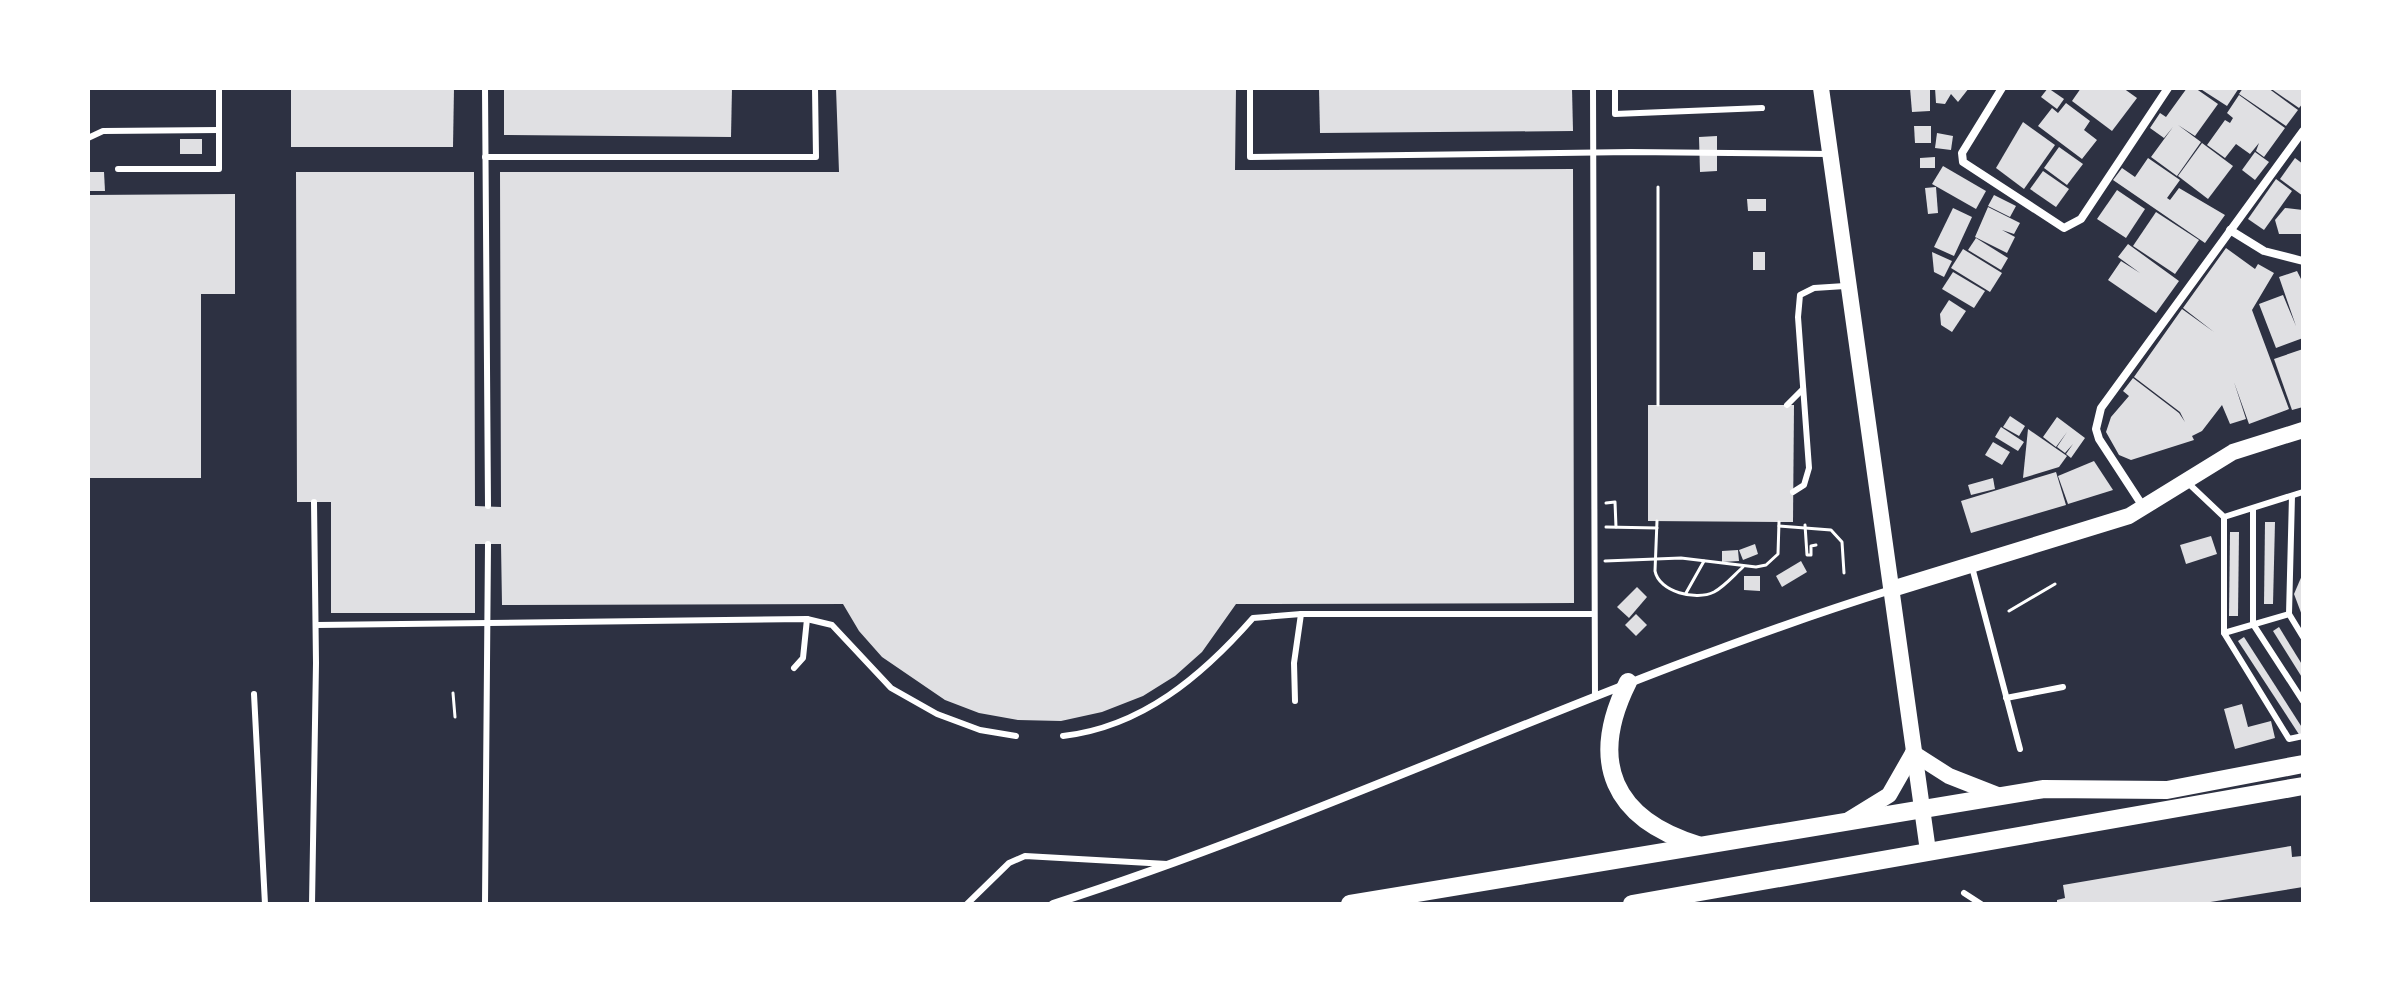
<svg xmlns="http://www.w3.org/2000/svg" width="2391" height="992" viewBox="0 0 2391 992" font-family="Overpass,sans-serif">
<rect width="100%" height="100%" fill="#2d3142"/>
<!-- building -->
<g fill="#e0e0e3">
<polygon points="291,88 454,88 453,147 291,147"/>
<polygon points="504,88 732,88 731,137 504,135"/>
<polygon points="836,88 1236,88 1235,170 1573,169 1574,603 1236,604 1202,652 1175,676 1143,696 1102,712 1061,721 1018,720 979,713 945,700 882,657 859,631 843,604 502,605 501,544 475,544 475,613 331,613 331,502 297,502 296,172 474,172 475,506 501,507 500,172 839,172"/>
<polygon points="1319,88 1572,88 1573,131 1320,133"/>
<polygon points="1910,88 1930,88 1930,111 1912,112"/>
<polygon points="1935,88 1969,88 1958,102 1951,94 1945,104 1936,103"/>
<polygon points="2048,88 2064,99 2057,109 2041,97"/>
<polygon points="2081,88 2123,88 2137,98 2112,131 2072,101"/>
<polygon points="2187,88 2195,88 2218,104 2195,136 2178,125 2201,142 2177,176 2151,157 2173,127 2164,138 2150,128 2160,113 2166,117"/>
<polygon points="2199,88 2239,88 2227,106"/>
<polygon points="2243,88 2268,88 2298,110 2286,126 2239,94"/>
<polygon points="2270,88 2303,88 2303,103 2299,108"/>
<polygon points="2239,95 2285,128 2264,157 2256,151 2259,143 2250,154 2236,144 2225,158 2207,145 2225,120 2230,123 2233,118 2227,113"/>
<polygon points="2066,103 2090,121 2084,130 2097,140 2082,159 2038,126 2052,108 2058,113"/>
<polygon points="2023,122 2055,145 2024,189 1996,168"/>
<polygon points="1914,126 1931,126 1931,143 1915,143"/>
<polygon points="1937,133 1953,136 1951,150 1935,148"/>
<polygon points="1717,136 1717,171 1700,172 1699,137"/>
<rect x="180" y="139" width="22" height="15"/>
<polygon points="2202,143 2233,166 2208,199 2178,176"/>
<polygon points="2059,147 2083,164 2067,185 2044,168"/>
<polygon points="2255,152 2269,162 2255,180 2242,170"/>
<polygon points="1935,157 1935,168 1920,168 1920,158"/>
<polygon points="2148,158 2180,180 2167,198 2170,200 2179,188 2225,215 2205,243 2113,180 2122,168 2135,177"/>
<polygon points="2295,158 2303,164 2303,196 2280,179"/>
<polygon points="1943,166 1986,191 1976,209 1932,184"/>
<polygon points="2043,171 2069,189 2056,207 2030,189"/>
<polygon points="88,172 104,172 105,191 88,191"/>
<polygon points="2276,179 2292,191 2264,230 2248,219"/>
<polygon points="1936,187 1938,213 1928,214 1925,188"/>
<polygon points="2117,190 2145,209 2126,238 2097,219"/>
<polygon points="235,194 235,294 201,294 201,478 88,478 88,195"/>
<polygon points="1994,195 2016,206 2010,217 1988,206"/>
<polygon points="1747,199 1766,199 1766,211 1748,211"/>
<polygon points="1988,207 2020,223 2014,234 2002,230 2015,237 2007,253 1975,237"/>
<polygon points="1953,208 1972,217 1954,256 1934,247"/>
<polygon points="2285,208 2303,210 2303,234 2279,234 2275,220"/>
<polygon points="2156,212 2199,240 2175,274 2133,246"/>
<polygon points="1976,238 2008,258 2001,270 1968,250"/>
<polygon points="2128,244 2179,281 2156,313 2108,280 2121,261 2140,273 2118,257"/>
<polygon points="2226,248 2255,269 2258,264 2274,273 2252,310 2289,409 2249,424 2234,382 2246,419 2230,424 2222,405 2202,431 2192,436 2194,440 2131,460 2119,455 2106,432 2111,417 2129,396 2123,391 2133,378 2179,413 2185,422 2180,412 2134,377 2182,309 2214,332 2183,308"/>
<polygon points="1963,249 2002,273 1990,292 1951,268"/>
<rect x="1753" y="252" width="12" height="18"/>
<polygon points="1932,252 1952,261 1944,277 1934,272"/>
<polygon points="2297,271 2303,283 2303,338 2276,348 2259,304 2283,295 2296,326 2279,277"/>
<polygon points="1953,272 1985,291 1974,308 1942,289"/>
<polygon points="1949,300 1966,311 1952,332 1941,325 1940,314"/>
<polygon points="2303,349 2303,407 2292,410 2274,359"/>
<polygon points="1648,405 1794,405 1793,522 1648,521"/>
<polygon points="2010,416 2025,426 2019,436 2003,427"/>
<polygon points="2057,417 2085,438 2071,458 2066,454 2073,444 2065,453 2057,447 2067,432 2056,447 2043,437"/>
<polygon points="2001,427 2024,442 2018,451 1995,437"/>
<polygon points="2028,429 2067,456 2059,467 2023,478"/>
<polygon points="1993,442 2010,452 2002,465 1985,455"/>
<polygon points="2094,461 2113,490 2068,504 2058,476"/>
<polygon points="2056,472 2066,505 1971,533 1961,501"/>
<polygon points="1993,478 1995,489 1971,495 1968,485"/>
<polygon points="2265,522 2275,522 2273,604 2264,604"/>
<polygon points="2230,532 2239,532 2238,616 2229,616"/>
<polygon points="2211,536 2217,554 2186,564 2180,545"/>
<polygon points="1755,544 1758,554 1743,560 1739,550"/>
<polygon points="1738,550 1739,561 1722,562 1722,551"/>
<polygon points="1801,561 1807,572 1782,587 1776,576"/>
<polygon points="2303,573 2303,618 2294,594"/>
<polygon points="1744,576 1760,576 1760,591 1744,590"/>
<polygon points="1637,587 1647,597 1629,618 1617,607"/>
<polygon points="1636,614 1647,625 1636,636 1625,625"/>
<polygon points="2279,627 2303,666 2303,679 2273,631"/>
<polygon points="2244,637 2303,729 2300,736 2238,641"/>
<polygon points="2242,704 2248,727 2271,721 2275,738 2235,749 2224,709"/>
<polygon points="2291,846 2292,857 2302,856 2303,887 2198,904 2057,904 2057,900 2065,898 2063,885"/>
</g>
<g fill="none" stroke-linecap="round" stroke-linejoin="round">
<!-- path -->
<g stroke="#fff" stroke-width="3">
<polyline points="1658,405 1658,187"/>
<polyline points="1606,503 1615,502 1616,527"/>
<path d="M1657 521 1655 571C1659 592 1696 601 1714 592 1725 586 1734 575 1743 567"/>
<polyline points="1805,525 1807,555 1811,555 1811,546 1816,545"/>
<polyline points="1779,526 1831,530 1842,542 1844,573"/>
<polyline points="1606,527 1657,528"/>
<polyline points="1605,561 1681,558 1756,567 1766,565 1778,554 1779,522"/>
<polyline points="1686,593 1704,561"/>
<polyline points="2009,611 2055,584"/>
<polyline points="453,693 455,717"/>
</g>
<!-- service -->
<g stroke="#fff" stroke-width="6">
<polyline points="485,88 488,506"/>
<polyline points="1250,88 1250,157 1631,152 1829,154"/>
<polyline points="1593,88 1595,695"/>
<polyline points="1615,88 1615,114 1762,108"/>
<polyline points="88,138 103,131 219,130"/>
<polyline points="485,157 816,157 815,88"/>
<polyline points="118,169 219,169 219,88"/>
<polyline points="1787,405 1803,389"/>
<polyline points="2187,482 2224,517 2303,492"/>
<polyline points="1793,492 1804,485 1809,468 1798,317 1800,295 1814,288 1845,286"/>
<polyline points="2292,496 2289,614 2303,637"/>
<polyline points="2253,509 2253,624 2303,701"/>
<polyline points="2224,517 2224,633 2289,739 2303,736"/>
<polyline points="1972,567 2020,749"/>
<polyline points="316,625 807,619 832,625 891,688 937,714 980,730 1016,736"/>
<polyline points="2224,633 2289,614"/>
<polyline points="794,668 803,658 807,619"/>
<polyline points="254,694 265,904"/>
<polyline points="2006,698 2063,687"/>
<polyline points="1295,701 1294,663 1301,614"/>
<path d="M1063 736C1142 727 1202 676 1253 618L1301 614H1594"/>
<polyline points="1964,893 1981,904"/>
<polyline points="312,904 316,663 314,502"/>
<polyline points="485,904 488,544"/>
<polyline points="967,904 1009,863 1025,856 1167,864"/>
</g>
<!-- minor -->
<g stroke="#fff" stroke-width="8">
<polyline points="2002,88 1962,153 1963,162 2064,228 2081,219 2168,88"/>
<polyline points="2230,230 2264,251 2303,261"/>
<polyline points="2144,508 2099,439 2096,429 2101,408 2303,131"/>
<path d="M1053 904C1337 813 1605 679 1891 590"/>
</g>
<!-- secondary -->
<g stroke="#fff" stroke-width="16">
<polyline points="1821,88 1928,851"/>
<polyline points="1892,589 2129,516 2233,452 2303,430"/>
<polyline points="1913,753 1949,776 2000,796"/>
<polyline points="1850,819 1889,795 1913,753"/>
</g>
<!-- primary -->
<g stroke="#fff" stroke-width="18">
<path d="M1628 682C1588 762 1613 819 1698 845"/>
<polyline points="1350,904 2044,789 2167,790 2303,764"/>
<polyline points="1632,904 2303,786"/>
</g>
</g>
<!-- border -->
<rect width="2391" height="992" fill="none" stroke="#ffffff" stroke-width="180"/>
</svg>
